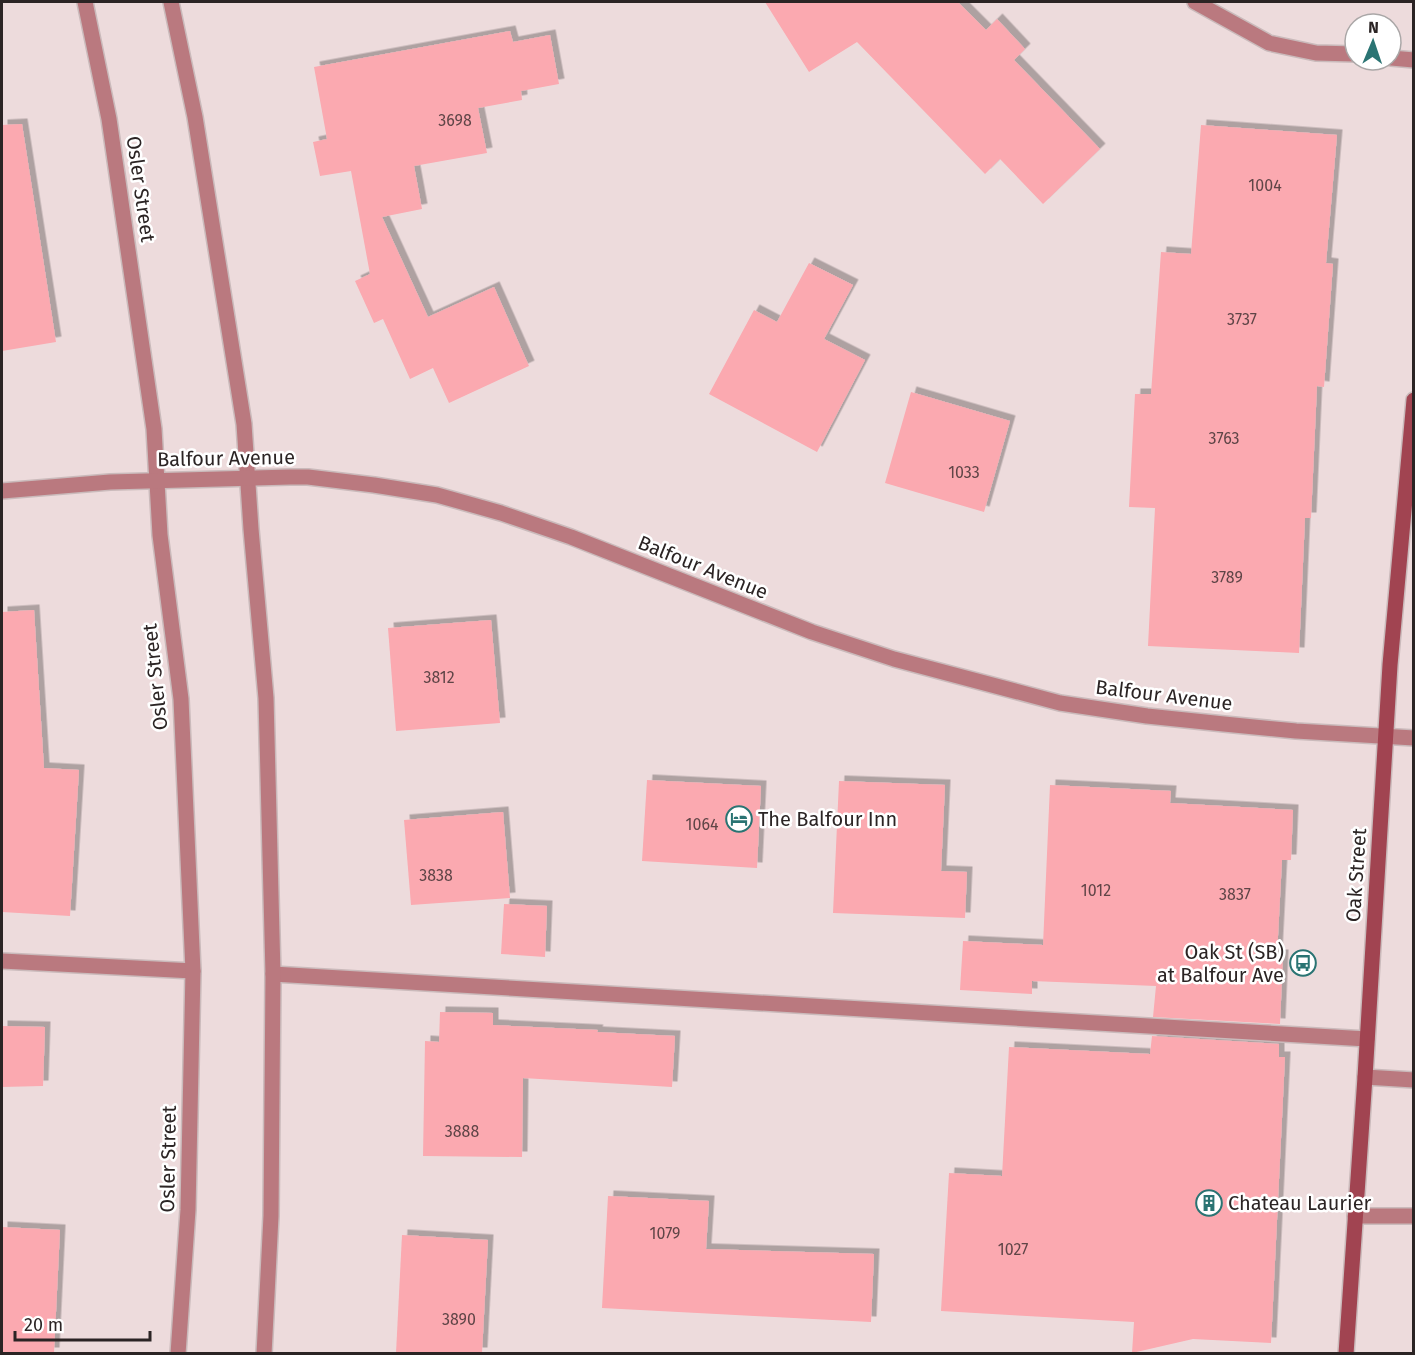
<svg xmlns="http://www.w3.org/2000/svg" width="1415" height="1355" viewBox="0 0 1415 1355" font-family="'Fira Sans',sans-serif">
<defs>
<filter id="shadow"><feDropShadow dx="5.5" dy="-5.5" stdDeviation="0" flood-color="#0004"/></filter>
</defs>
<rect width="100%" height="100%" fill="#eddbdc"/>
<!-- building -->
<g fill="#fba9b0" filter="url(#shadow)">
<polygon points="765,2 958,2 986,30 997,19 1025,49 1014,60 1100,149 1043,204 1000,159 985,174 857,42 809,72"/>
<polygon points="510,31 513,42 550,35 559,84 521,91 522,100 478,108 487,153 414,166 422,209 382,217 428,317 494,287 529,366 449,403 433,368 410,379 383,319 374,323 355,281 370,274 351,171 320,176 313,142 327,139 314,67"/>
<polygon points="22,124 56,342 2,351 2,125"/>
<polygon points="1201,125 1337,135 1326,263 1333,264 1324,387 1317,386 1311,518 1305,518 1299,653 1148,646 1155,508 1129,507 1135,394 1151,394 1161,252 1191,254"/>
<polygon points="809,263 853,285 824,339 865,360 817,452 709,394 754,310 777,322"/>
<polygon points="911,392 1010,421 984,512 885,483"/>
<polygon points="34,610 44,768 79,770 70,916 2,912 2,612"/>
<polygon points="491,620 500,723 396,731 388,628"/>
<polygon points="647,780 761,786 757,868 642,861"/>
<polygon points="839,781 945,785 941,871 967,872 965,918 833,913"/>
<polygon points="1050,785 1171,791 1170,803 1293,810 1291,860 1282,860 1277,955 1283,955 1280,1024 1153,1017 1156,986 1032,981 1032,994 960,990 963,941 1043,945"/>
<polygon points="503,812 510,898 411,905 404,820"/>
<polygon points="504,904 547,906 545,957 501,954"/>
<polygon points="440,1012 493,1013 493,1025 598,1030 597,1032 675,1036 672,1087 523,1078 522,1157 423,1156 425,1041 439,1042"/>
<polygon points="2,1026 45,1027 43,1086 2,1087"/>
<polygon points="1152,1036 1279,1044 1279,1057 1285,1057 1271,1343 1193,1339 1132,1353 1134,1322 941,1311 949,1173 1002,1176 1009,1047 1150,1054"/>
<polygon points="608,1196 709,1201 706,1249 874,1254 871,1322 602,1308"/>
<polygon points="2,1227 60,1230 54,1353 2,1353"/>
<polygon points="402,1235 488,1240 482,1353 396,1353"/>
</g>
<g fill="none" stroke-linecap="round" stroke-linejoin="round">
<!-- service casing -->
<g stroke="#cababb" stroke-width="18">
<g id="service">
<polyline points="2,961 193,971"/>
<polyline points="273,974 1367,1039"/>
<polyline points="1365,1077 1414,1080"/>
<polyline points="1355,1216 1414,1216"/>
</g>
</g>
<!-- minor casing -->
<g stroke="#cababb" stroke-width="18">
<g id="minor">
<polyline points="85,2 109,119 154,429 160,535 181,699 193,971 188,1210 178,1354"/>
<polyline points="171,2 195,117 244,424 251,529 266,698 273,974 271,1216 264,1354"/>
<polyline points="1195,2 1269,43 1316,53 1355,54"/>
<polyline points="1391,58 1414,60"/>
<polyline points="2,491 110,482 290,477 308,477 374,485 437,495 501,513 571,537 812,632 894,659 1060,703 1147,716 1224,724 1296,731 1414,738"/>
</g>
</g>
<!-- secondary casing -->
<g stroke="#cababb" stroke-width="18">
<polyline id="secondary" points="1346,1354 1365,1077 1390,665 1414,400"/>
</g>
<!-- service -->
<use href="#service" stroke="#ba797f" stroke-width="15"/>
<!-- minor -->
<use href="#minor" stroke="#ba797f" stroke-width="15"/>
<!-- secondary -->
<use href="#secondary" stroke="#a14451" stroke-width="15"/>
</g>
<!-- icons -->
<defs>
<g id="hotel-ring" transform="scale(1.35)"><circle r="9.5" fill="#fff" stroke="#2a7473" stroke-width="1.5"/><path d="M-6-4.5h1.5V1H6V5H4.5V3h-9V5H-6ZM-4 0a1.8 1.8 0 1 1 3.6 0ZM.5 0V-2.5h3Q6-2.5 6 0Z" fill="#2a7473"/></g>
<g id="bus-ring" transform="scale(1.35)"><circle r="9.5" fill="#fff" stroke="#2a7473" stroke-width="1.5"/><path d="M-5-6H5V4H4V6H2V4H-2V6H-4V4H-5ZM-3.5-4V0h7V-4ZM-3.5 1.2v1.5H-2V1.2ZM2 1.2v1.5H3.5V1.2Z" fill="#2a7473"/></g>
<g id="building-ring" transform="scale(1.35)"><circle r="9.5" fill="#fff" stroke="#2a7473" stroke-width="1.5"/><path d="M-4-6H4V6H1V3H-1V6H-4ZM-2.5-4.3h1.7v1.8h-1.7ZM.8-4.3h1.7v1.8H.8ZM-2.5-1h1.7V.8h-1.7ZM.8-1h1.7V.8H.8Z" fill="#2a7473"/></g>
</defs>
<g fill-rule="evenodd">
<use href="#hotel-ring" x="739" y="819"/>
<use href="#bus-ring" x="1303" y="963"/>
<use href="#building-ring" x="1209" y="1203"/>
</g>
<g text-anchor="middle" dominant-baseline="central" stroke-width="5" stroke-linejoin="round" paint-order="stroke">
<!-- number labels -->
<g font-size="16" fill="#5f4547">
<text x="455" y="120">3698</text>
<text x="1265" y="185">1004</text>
<text x="1242" y="319">3737</text>
<text x="1224" y="438">3763</text>
<text x="964" y="472">1033</text>
<text x="1227" y="577">3789</text>
<text x="439" y="677">3812</text>
<text x="702" y="824">1064</text>
<text x="436" y="875">3838</text>
<text x="1096" y="890">1012</text>
<text x="1235" y="894">3837</text>
<text x="462" y="1131">3888</text>
<text x="665" y="1233">1079</text>
<text x="1013" y="1249">1027</text>
<text x="459" y="1319">3890</text>
</g>
<!-- street labels -->
<g font-size="20" fill="#2b2424" stroke="#fff">
<text transform="translate(141 189) rotate(82)">Osler Street</text>
<text transform="translate(226 458) rotate(-1)">Balfour Avenue</text>
<text transform="translate(703 567) rotate(22)">Balfour Avenue</text>
<text transform="translate(155 677) rotate(-96)">Osler Street</text>
<text transform="translate(1164 695) rotate(7)">Balfour Avenue</text>
<text transform="translate(1356 875) rotate(-86)">Oak Street</text>
<text transform="translate(168 1159) rotate(-89)">Osler Street</text>
</g>
<!-- poi labels -->
<g font-size="20" fill="#2b2424" stroke="#fff" text-anchor="start">
<text x="758" y="819">The Balfour Inn</text>
<text x="1284" y="952" text-anchor="end">Oak St (SB)<tspan x="1284" dy="23">at Balfour Ave</tspan></text>
<text x="1228" y="1203">Chateau Laurier</text>
</g>
</g>
<!-- border -->
<rect width="1415" height="1355" fill="none" stroke="#2b2424" stroke-width="6"/>
<!-- north arrow -->
<g transform="translate(1373 42) rotate(2)"><circle r="28" fill="#ffffff" stroke="#aaa7a7" stroke-width="1.5"/>
<path d="M0-4.5L10 22L0 15L-10 22Z" fill="#2a7473"/>
<text y="-9" font-size="16" font-weight="bold" text-anchor="middle" fill="#2b2424">N</text>
</g>
<!-- scale -->
<path d="M15 1331v9h135v-9" fill="none" stroke="#2b2424" stroke-width="3"/>
<text x="24" y="1331" font-size="18" fill="#2b2424" stroke="#ffffff" stroke-width="4.5" paint-order="stroke">20 m</text>
</svg>
